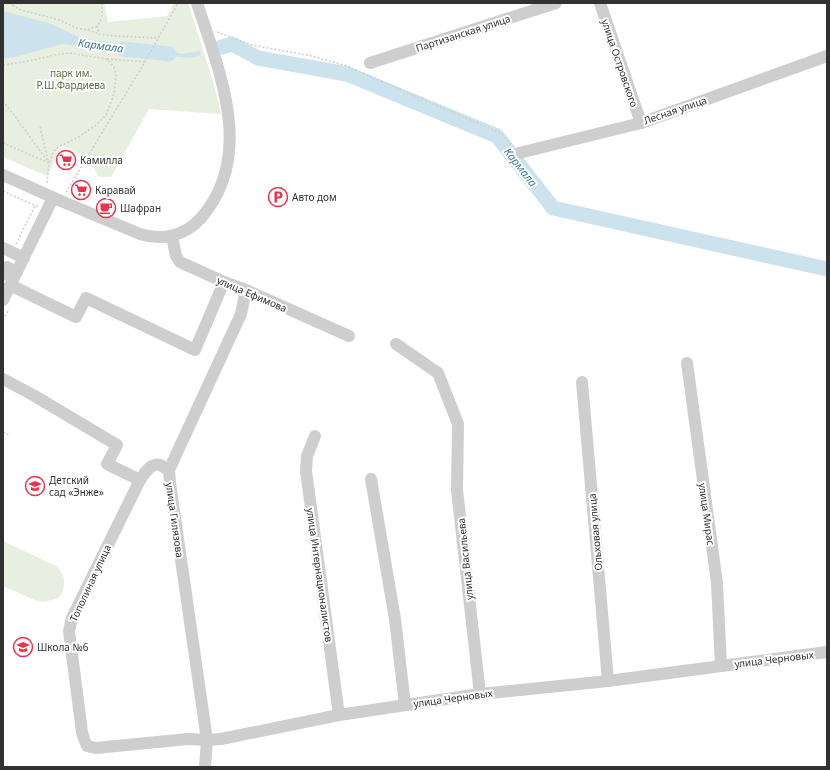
<svg xmlns="http://www.w3.org/2000/svg" width="830" height="770" viewBox="0 0 830 770" font-family="'Noto Sans',sans-serif">
<rect width="100%" height="100%" fill="#fff"/>
<!-- green -->
<g fill="#e8eee0">
<polygon points="3,3 104,3 108,22 167,16 174,3 188,3 213,81 221,114 149,109 111,177 99,177 95,170 91,159 62,145 47,176 3,157"/>
<polygon points="3,541 58,567 64,578 64,584 63,592 58,598 44,602 37,601 3,586"/>
</g>
<!-- water -->
<polygon fill="#cce3ee" points="3,11 52,24 81,38 151,48 182,54 200,51 201,55 189,58 149,54 144,49 139,53 124,52 119,52 99,48 62,44 19,56 9,58 3,58"/>
<g fill="none" stroke-linecap="round" stroke-linejoin="round">
<!-- river -->
<g stroke="#cce3ee" stroke-width="15">
<polyline points="222,47 232,44 258,58 347,74 497,136 553,208 827,269"/>
<polyline points="123,49 169,54"/>
</g>
<!-- path -->
<g stroke="#cecece" stroke-width="1.5" stroke-dasharray="2 2" stroke-linecap="butt">
<polyline points="9,3 21,10 60,20 76,28 87,30 97,26"/>
<path d="M102 3C102 11 103 19 97 26L99 34 115 36 159 38"/>
<polyline points="88,30 99,34"/>
<polyline points="217,32 252,45 312,56 347,66 502,134 513,146"/>
<polyline points="107,59 145,62"/>
<polyline points="3,65 29,61 54,55 69,53 107,59 114,67 116,75 114,94 106,115 96,125 77,138 58,147 54,151 49,163"/>
<polyline points="3,101 17,119 49,163"/>
<polyline points="40,127 48,161"/>
<polyline points="3,143 49,163 47,184"/>
<polyline points="3,191 38,207"/>
<polyline points="66,192 145,62 178,3"/>
<polyline points="16,244 35,206"/>
<polyline points="3,320 9,309"/>
<polyline points="3,432 9,435"/>
</g>
<!-- minor -->
<g stroke="#cecece" stroke-width="12">
<polyline points="600,3 641,123"/>
<polyline points="370,63 556,3"/>
<polyline points="519,153 641,123 827,56"/>
<path d="M3 175 61 201 140 234C162 241 185 236 201 218 256 155 219 71 197 3"/>
<polyline points="172,236 176,256 180,262 224,282 246,290 349,336"/>
<polyline points="3,248 24,258"/>
<polyline points="3,275 7,267 17,272"/>
<polyline points="10,285 76,317 86,298 195,350 224,282"/>
<polyline points="3,300 53,198"/>
<polyline points="396,344 438,373 458,424 457,490 480,694"/>
<polyline points="687,363 717,583 721,666"/>
<polyline points="3,379 33,395 117,445 107,464 140,480"/>
<polyline points="582,382 608,681"/>
<polyline points="315,436 307,456 306,471 339,715"/>
<path d="M169 470C166 469 163 466 160 465 151 462 144 474 140 480L72 618 69 631 82 732 84 739 87 746 96 748 188 739 207 740 221 739 339 715 480 694 608 681 827 652"/>
<polyline points="371,479 395,619 405,705"/>
<polyline points="205,767 207,740 170,483 169,470 241,314 246,290"/>
</g>
</g>
<!-- icons -->
<defs>
<g id="supermarket-ring" transform="scale(1)"><circle r="9.5" fill="#fff" stroke="#e8344d" stroke-width="1.5"/><path d="M-6-5.5h2.5l.6 2H6L4.5 2H-2.5L-4.4-4H-6ZM-1.5 3.2a1.3 1.3 0 1 0 .1 0ZM3 3.2a1.3 1.3 0 1 0 .1 0Z" fill="#e8344d"/></g>
<g id="parking-ring" transform="scale(1)"><circle r="9.5" fill="#fff" stroke="#e8344d" stroke-width="1.5"/><path d="M-3.5-5.5H1a3.5 3.5 0 0 1 0 7H-1V5.5H-3.5ZM-1-3.4V-.6H.8a1.4 1.4 0 0 0 0-2.8Z" fill="#e8344d"/></g>
<g id="cafe-ring" transform="scale(1)"><circle r="9.5" fill="#fff" stroke="#e8344d" stroke-width="1.5"/><path d="M-5.5-4.5H6V0H3Q3 3.5 0 3.5H-2.5Q-5.5 3.5-5.5 0ZM3-3.2v2h1.7v-2ZM-6 4.5H4V6H-6Z" fill="#e8344d"/></g>
<g id="school-ring" transform="scale(1)"><circle r="9.5" fill="#fff" stroke="#e8344d" stroke-width="1.5"/><path d="M0-5L7-2L0 1L-7-2ZM-4 1L0 2.5L4 1V4Q0 6-4 4Z" fill="#e8344d"/></g>
</defs>
<g fill-rule="evenodd">
<use href="#supermarket-ring" x="66" y="160"/>
<use href="#supermarket-ring" x="81" y="190"/>
<use href="#parking-ring" x="278" y="197"/>
<use href="#cafe-ring" x="106" y="208"/>
<use href="#school-ring" x="35" y="486"/>
<use href="#school-ring" x="23" y="647"/>
</g>
<g text-anchor="middle" dominant-baseline="central" stroke-width="4" stroke-linejoin="round" paint-order="stroke">
<!-- street labels -->
<g font-size="10" fill="#313131" stroke="#fff">
<text transform="translate(463 33) rotate(-18)">Партизанская улица</text>
<text transform="translate(620 63) rotate(71)">улица Островского</text>
<text transform="translate(675 110) rotate(-19)">Лесная улица</text>
<text transform="translate(252 294) rotate(23)">улица Ефимова</text>
<text transform="translate(707 514) rotate(82)">улица Мирас</text>
<text transform="translate(175 520) rotate(82)">улица Гилязова</text>
<text transform="translate(595 532) rotate(-95)">Ольховая улица</text>
<text transform="translate(465 559) rotate(-96)">улица Васильева</text>
<text transform="translate(320 575) rotate(82)">улица Интернационалистов</text>
<text transform="translate(90 583) rotate(-65)">Тополиная улица</text>
<text transform="translate(774 659) rotate(-7)">улица Черновых</text>
<text transform="translate(453 698) rotate(-8)">улица Черновых</text>
</g>
<!-- park labels -->
<g font-size="10" fill="#586f3d" stroke="#fff">
<text x="71" y="73">парк им.<tspan x="71" dy="12">Р.Ш.Фардиева</tspan></text>
</g>
<!-- poi labels -->
<g font-size="10" fill="#313131" stroke="#fff" text-anchor="start">
<text x="80" y="160">Камилла</text>
<text x="95" y="190">Каравай</text>
<text x="292" y="197">Авто дом</text>
<text x="120" y="208">Шафран</text>
<text x="49" y="480">Детский<tspan x="49" dy="12">сад «Энже»</tspan></text>
<text x="37" y="647">Школа №6</text>
</g>
<!-- water labels -->
<g font-size="11" font-style="italic" fill="#3d7996" stroke="#fff">
<text transform="translate(101 45) rotate(8)">Кармала</text>
<text transform="translate(521 167) rotate(52)">Кармала</text>
</g>
</g>
<!-- border -->
<rect width="830" height="770" fill="none" stroke="#313131" stroke-width="8"/>
</svg>
